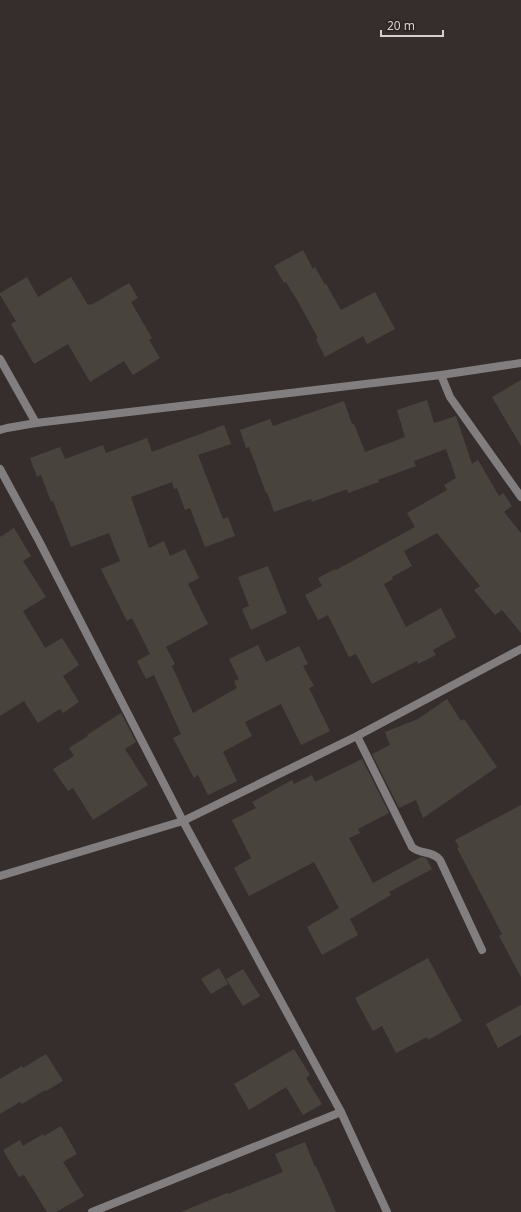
<svg xmlns="http://www.w3.org/2000/svg" width="521" height="1212" viewBox="0 0 521 1212" font-family="'Noto Sans',sans-serif">
<rect width="100%" height="100%" fill="#362e2c"/>
<!-- building -->
<g fill="#49433d">
<polygon points="303,250 313,269 315,267 325,285 326,284 341,310 375,292 395,329 367,344 363,336 325,357 316,339 318,338 297,300 286,282 284,283 274,266"/>
<polygon points="27,277 38,297 71,277 88,305 89,304 91,305 129,283 138,298 131,302 152,338 149,340 160,358 133,375 124,361 90,382 68,344 34,364 11,324 16,321 0,295 0,293"/>
<polygon points="521,380 521,446 492,397"/>
<polygon points="427,400 434,423 456,416 472,464 478,460 499,496 503,493 512,506 504,512 521,533 521,633 502,610 495,615 474,590 480,586 437,533 404,551 412,566 392,577 393,579 384,584 406,627 441,608 456,637 433,650 436,655 418,664 417,661 372,684 356,654 349,657 328,615 318,620 305,595 322,586 318,578 335,569 336,570 415,527 407,513 447,490 444,485 456,478 446,449 414,461 416,466 378,480 379,482 348,493 347,489 312,502 311,499 274,512 267,492 266,493 249,447 246,448 240,430 270,419 273,426 344,401 352,424 354,424 365,452 405,437 397,410"/>
<polygon points="224,425 231,444 198,455 223,519 228,517 235,536 205,547 190,508 185,510 177,488 174,489 172,482 131,497 149,548 164,541 170,556 185,549 199,578 188,584 208,624 166,647 175,664 172,666 193,713 237,688 234,681 239,679 229,659 258,645 266,662 299,646 308,664 303,666 314,686 309,688 330,731 301,745 281,704 245,722 252,736 223,752 237,781 208,795 198,775 194,778 173,738 181,734 154,675 146,679 137,661 150,654 132,618 127,621 101,569 120,561 109,533 71,547 53,501 51,502 41,475 37,477 30,458 60,447 65,459 103,445 106,453 147,438 152,452"/>
<polygon points="14,528 31,556 23,561 46,597 23,611 45,648 62,638 79,665 63,676 79,702 63,713 60,709 38,723 24,701 0,716 0,537"/>
<polygon points="268,566 287,613 251,630 242,609 249,606 238,577"/>
<polygon points="447,699 461,721 464,719 497,767 423,818 416,800 399,808 372,754 390,745 385,732 418,719"/>
<polygon points="121,713 136,742 125,749 148,785 93,820 73,788 68,791 53,769 74,756 69,748 88,736 87,735"/>
<polygon points="362,759 389,813 358,829 360,833 349,838 373,883 421,857 426,858 432,869 389,892 391,895 350,919 358,935 322,955 307,927 339,908 314,862 249,896 234,868 251,858 232,820 256,808 252,802 292,780 294,784 312,775 315,782"/>
<polygon points="521,805 521,977 499,936 502,934 457,848 459,847 455,840"/>
<polygon points="428,958 462,1021 428,1040 427,1037 396,1053 382,1026 373,1031 355,998"/>
<polygon points="219,968 228,984 211,994 201,979"/>
<polygon points="243,969 260,996 243,1006 226,979"/>
<polygon points="521,1005 521,1035 498,1048 486,1024"/>
<polygon points="294,1049 310,1075 306,1078 322,1104 303,1115 286,1087 249,1110 234,1084"/>
<polygon points="46,1054 63,1081 46,1091 45,1090 22,1104 20,1102 0,1114 0,1079 22,1066 23,1068"/>
<polygon points="61,1126 77,1154 63,1162 84,1196 56,1212 47,1212 24,1175 19,1177 3,1150 20,1140 23,1146 43,1134 44,1136"/>
<polygon points="305,1142 315,1167 316,1166 336,1212 181,1212 227,1193 228,1194 283,1172 275,1154"/>
</g>
<g fill="none" stroke-linecap="round" stroke-linejoin="round">
<!-- street -->
<g stroke="#827e7f" stroke-width="8">
<polyline points="0,359 36,423"/>
<polyline points="441,375 450,397 521,497"/>
<polyline points="0,430 7,428 36,423 441,375 521,363"/>
<polyline points="0,469 39,541 183,821 341,1112 387,1212"/>
<path d="M357 736 412 847C421 855 432 850 440 860L482 950"/>
<polyline points="0,876 183,821 357,736 521,649"/>
<polyline points="92,1212 341,1112"/>
</g>
</g>
<!-- scale -->
<path d="M381 30v6h62v-6" fill="none" stroke="#d5d0cf" stroke-width="2"/>
<text x="387" y="30" font-size="12" fill="#d5d0cf" stroke="#2c2422" stroke-width="3" paint-order="stroke">20 m</text>
</svg>
